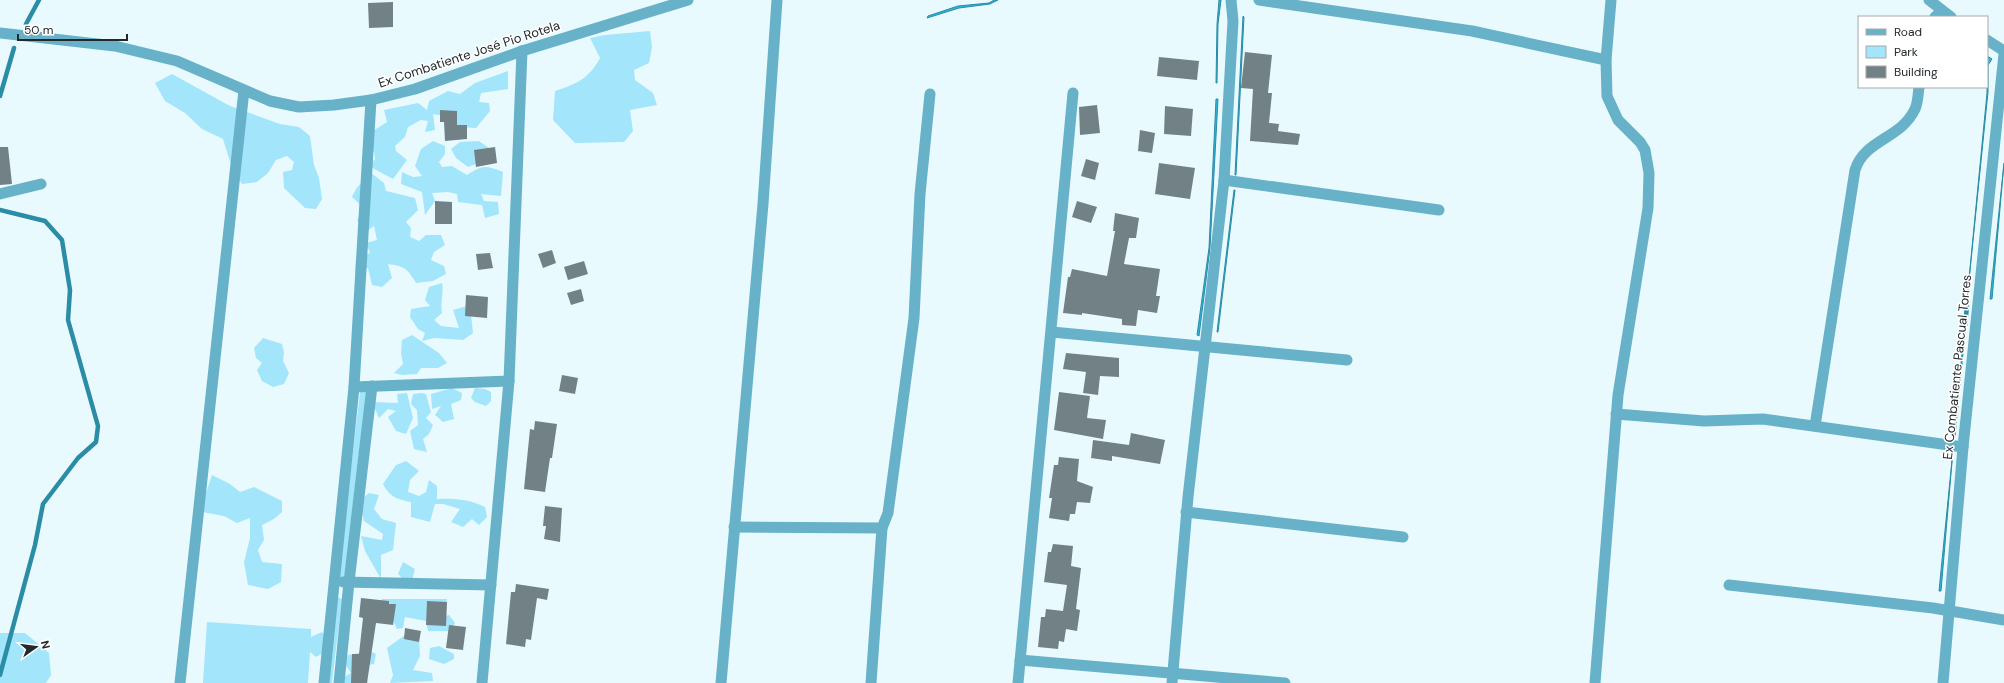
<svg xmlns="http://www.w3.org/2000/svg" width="2004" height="683" viewBox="0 0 2004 683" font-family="'DM Sans',sans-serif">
<rect width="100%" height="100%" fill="#e9faff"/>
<!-- green -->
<g fill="#a3e5fa">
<path d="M650 31 652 47 649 63 634 70 635 80 653 93 657 105 630 110 633 131 624 142 575 143 553 120 555 91C576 84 589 79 600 58L590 38 605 35Z"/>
<polygon points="508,71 508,89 481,93 479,102 489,103 490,111 476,128 460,127 445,116 433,114 435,130 425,132 428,121 421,120 408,127 405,137 395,146 396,151 407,160 393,179 365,164 375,160 374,151 364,156 363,140 373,131 387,122 384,110 418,103 427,110 429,101 448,91 460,94 475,83"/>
<polygon points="172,74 230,106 280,124 299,127 310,136 314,165 319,178 322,199 316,209 305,208 284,188 283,172 292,170 294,162 287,156 276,160 268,173 257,182 242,184 232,168 223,139 202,129 185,113 165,101 155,83"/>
<path d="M433 141 445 146V154L439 162 442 167 452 166 467 175C483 165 485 165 503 172L501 196 481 194 484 201 498 202 499 214 485 218 482 205 458 202 457 194 448 192 432 193 435 201 425 215 422 192 401 184 402 172 413 177 422 176 415 166 421 149Z"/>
<polygon points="479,141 489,148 481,162 468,167 456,158 451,149 460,142"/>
<path d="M370 172 384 183 386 191 415 198 418 210 406 222 411 228 410 237 419 241 426 235H441L445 245 434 252 431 260 444 266 446 274 433 281 416 283C408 269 404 266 388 264L392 278 382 287 372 285 368 268 355 273 356 259 370 253 366 243 377 240 374 226 364 233 357 220 365 209 352 197 356 189Z"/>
<path d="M442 283C444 293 440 303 442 313L434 320 441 326 459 328 453 310 470 305 473 333 463 340 434 338 422 341 425 333 418 329 410 317 411 309 430 306 425 300 429 287Z"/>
<polygon points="412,335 439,353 447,363 438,368 421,368 417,374 402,375 394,373 403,364 401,353 402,340"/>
<polygon points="263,338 282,344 284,352 283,361 289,373 284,384 273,387 262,381 257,370 262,363 256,358 254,348"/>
<polygon points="452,388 462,393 461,400 451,404 454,419 443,422 435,415 441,406 432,409 431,394"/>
<polygon points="475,388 485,389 491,392 491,401 486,406 475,402 471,398"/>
<polygon points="360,392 366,392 344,579 338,581"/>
<polygon points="407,393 413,418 406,434 396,431 388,417 396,411 388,409 379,418 372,402 398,403 397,394"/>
<polygon points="422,393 426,394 431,412 426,418 433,425 429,434 423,439 427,452 414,449 410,431 418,425 417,410 411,404 413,394"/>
<path d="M406 461 419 471 410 480 408 492 419 496 426 492 429 480 437 486V499C455 498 468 499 485 507L487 517 479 525 472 519 463 527 451 522 460 509 443 504H435L430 522 411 517V502C396 499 390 497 383 484L396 465Z"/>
<polygon points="212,475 230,484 240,492 254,487 282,501 282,512 274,519 262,525 264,540 258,550 262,562 282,564 281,582 268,589 248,585 244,562 250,538 250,518 237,523 224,516 202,512 206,493"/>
<polygon points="369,493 379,495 374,509 382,519 396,523 393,550 381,555 381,579 365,551 361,536 382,540 383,534 364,521 359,501"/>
<polygon points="403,562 415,569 412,580 405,581 398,574"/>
<polygon points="337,597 342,599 332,683 324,683 328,650 316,657 310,652 308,683 203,683 207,622 311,629 311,637 322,632 327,638"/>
<polygon points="382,599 447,599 442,617 449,615 455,623 450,631 428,631 426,621 405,617 403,628 397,629 393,621 383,610 378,623 370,621"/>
<polygon points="0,633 25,633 49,653 51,675 46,683 0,683"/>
<polygon points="405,635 419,638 420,656 413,670 432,673 433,681 390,683 393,675 387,648"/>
<polygon points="439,646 454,654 454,659 444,664 429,659 430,648"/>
<polygon points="370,651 376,654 374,664 357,667 361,676 368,681 367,683 342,683 342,678 351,673 345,664 348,655"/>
</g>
<!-- water -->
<g fill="#2eb7da" stroke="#2b8ca6">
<polygon points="994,0 998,0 990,4 959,8 927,18 928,16 958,6 989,3"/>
<polygon points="1219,0 1221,0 1218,24 1217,83 1216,83 1217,24"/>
<polygon points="1243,16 1244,17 1236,175 1235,175"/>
<polygon points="1987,56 1992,59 1988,65 1988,92 1966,310 1987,93"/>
<polygon points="1216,99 1218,99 1210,248 1199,336 1197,335 1209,248"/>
<polygon points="2004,163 1992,299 1990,299"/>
<polygon points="1234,190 1235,190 1218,332 1217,332"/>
<polygon points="1965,322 1966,322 1955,436 1954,436"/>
<polygon points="1953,450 1941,591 1939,591"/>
</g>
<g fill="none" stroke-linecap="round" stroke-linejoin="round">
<!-- stream -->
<g stroke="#2b8ca6" stroke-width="4.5">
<polyline points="26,24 39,0"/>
<polyline points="0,96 14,48"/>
<polyline points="0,210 45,221 62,240 70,290 68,320 98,426 96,442 78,458 43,504 35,545 0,675"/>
<polyline points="1965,326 1967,306"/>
</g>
</g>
<!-- building -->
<g fill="#728185">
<polygon points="393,2 393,27 369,28 368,3"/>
<polygon points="1245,52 1272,55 1268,93 1272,93 1269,123 1279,124 1278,131 1300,134 1298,145 1250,141 1253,89 1241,88"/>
<polygon points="1159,57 1199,61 1197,80 1157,76"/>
<polygon points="1097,105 1100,133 1080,135 1079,107"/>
<polygon points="1165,106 1193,109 1191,136 1164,134"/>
<polygon points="440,110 457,111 457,125 467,125 467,139 445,141 444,122 440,122"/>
<polygon points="1140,130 1155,133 1152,153 1138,151"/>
<polygon points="0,147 8,147 12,184 0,185"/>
<polygon points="495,147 497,163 476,167 474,150"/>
<polygon points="1086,159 1099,163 1095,180 1081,176"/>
<polygon points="1159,163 1195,168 1190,199 1155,194"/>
<polygon points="435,201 452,202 452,224 435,224"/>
<polygon points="1077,201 1097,207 1091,223 1072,217"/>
<polygon points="1115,213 1139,218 1136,238 1129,238 1124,264 1160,269 1156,296 1160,296 1157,313 1138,310 1136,326 1122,325 1122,319 1082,313 1082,315 1063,313 1068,277 1070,277 1072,269 1107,276 1115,231 1113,231"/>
<polygon points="552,250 556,263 543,268 538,254"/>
<polygon points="490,253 493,268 478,270 476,254"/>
<polygon points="584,261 588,274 568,280 564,267"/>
<polygon points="581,289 584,301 571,305 567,293"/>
<polygon points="466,295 488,297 487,318 465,316"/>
<polygon points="1066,353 1119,358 1119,377 1100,376 1098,395 1083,393 1086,372 1063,369"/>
<polygon points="562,375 578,378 575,394 559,391"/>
<polygon points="1059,392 1090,396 1087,418 1106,420 1103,439 1054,430"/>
<polygon points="535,421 557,424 552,458 550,458 545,492 524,489 530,429 534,430"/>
<polygon points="1131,433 1165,440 1160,464 1112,456 1112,461 1091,458 1093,440 1129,445"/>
<polygon points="1059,457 1079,459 1077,481 1093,487 1090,503 1077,502 1075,514 1070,514 1069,521 1049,518 1052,498 1049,498 1054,465 1058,465"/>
<polygon points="545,506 562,508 560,542 544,539 546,526 543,526"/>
<polygon points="1053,544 1073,546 1071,566 1081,568 1076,609 1080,610 1077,631 1066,629 1064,642 1059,641 1058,649 1038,647 1041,617 1045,617 1046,609 1063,611 1067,585 1044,582 1048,552 1051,552"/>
<polygon points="516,584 549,589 547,600 537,598 531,640 526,639 525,647 506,644 511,592 515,592"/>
<polygon points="361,598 389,601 389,604 396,604 393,625 376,623 367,683 351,683 352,654 359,654 363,618 359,617"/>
<polygon points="427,601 447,602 446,626 426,625"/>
<polygon points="449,625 466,627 463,650 446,648"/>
<polygon points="405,628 421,631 419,642 404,639"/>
</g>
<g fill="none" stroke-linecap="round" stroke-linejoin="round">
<!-- minor -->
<g stroke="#67b2c9" stroke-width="11">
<polyline points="1259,0 1472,31 1606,60"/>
<polyline points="1935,17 1942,11"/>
<polyline points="0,33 115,46 177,61 270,101 299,107 334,105 371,100 415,89 522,51 688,0"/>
<polyline points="1224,180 1439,210"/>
<polyline points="0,194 41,184"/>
<polyline points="1052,332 1347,360"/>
<polyline points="354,387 509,381"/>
<polyline points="1616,414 1704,421 1763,419 1963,447"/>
<path d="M1815 426 1855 170C1865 139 1901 139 1915 109 1918 103 1918 94 1919 87"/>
<polyline points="1186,512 1403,537"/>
<polyline points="734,527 882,528"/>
<polyline points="343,582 491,585"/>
<polyline points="1729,585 1933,608 2004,620"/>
<polyline points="1020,660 1285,683"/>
<polyline points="180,683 244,90"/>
<polyline points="324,683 354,387 371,100"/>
<polyline points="339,683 349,582 372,386"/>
<polyline points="482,683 509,381 522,51"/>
<polyline points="721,683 763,204 777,0"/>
<polyline points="871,683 882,528 888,513 914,318 920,194 930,94"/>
<polyline points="1018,683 1073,93"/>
<polyline points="1172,683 1188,497 1224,180 1233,21 1231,0"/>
<polyline points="1595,683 1618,395 1648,208 1649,173 1645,150 1640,142 1618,120 1607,96 1606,60 1611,0"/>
<polyline points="1943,683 1963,447 2004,54"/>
</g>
<!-- tertiary -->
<g stroke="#67b2c9" stroke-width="11">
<polyline points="1929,0 1951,17"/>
<polyline points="1987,40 2004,51"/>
</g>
</g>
<g text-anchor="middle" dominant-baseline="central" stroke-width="3" stroke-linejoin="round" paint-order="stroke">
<!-- street labels -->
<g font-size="13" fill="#23292b" stroke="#fff">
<text transform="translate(469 54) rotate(-18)">Ex Combatiente José Pio Rotela</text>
<text transform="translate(1957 367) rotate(-84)">Ex Combatiente Pascual Torres</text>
</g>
</g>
<!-- legend -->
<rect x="1858" y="16" width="130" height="72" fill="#ffffff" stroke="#a7a9aa"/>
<rect x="1866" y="29" width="20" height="6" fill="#67b2c9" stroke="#a7a9aa"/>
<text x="1894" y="36" font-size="12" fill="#23292b">Road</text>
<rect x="1866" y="46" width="20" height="12" fill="#a3e5fa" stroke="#a7a9aa"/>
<text x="1894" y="56" font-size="12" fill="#23292b">Park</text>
<rect x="1866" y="66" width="20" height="12" fill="#728185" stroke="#a7a9aa"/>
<text x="1894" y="76" font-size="12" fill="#23292b">Building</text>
<!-- north arrow -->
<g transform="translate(36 647) rotate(76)" stroke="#ffffff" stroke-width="3" paint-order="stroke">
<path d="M0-3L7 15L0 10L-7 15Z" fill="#23292b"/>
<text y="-6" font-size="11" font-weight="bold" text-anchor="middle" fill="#23292b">N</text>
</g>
<!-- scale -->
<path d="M18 34v6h109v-6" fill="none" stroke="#23292b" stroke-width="2"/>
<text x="24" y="34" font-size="12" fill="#23292b" stroke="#ffffff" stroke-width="3" paint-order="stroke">50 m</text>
</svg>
